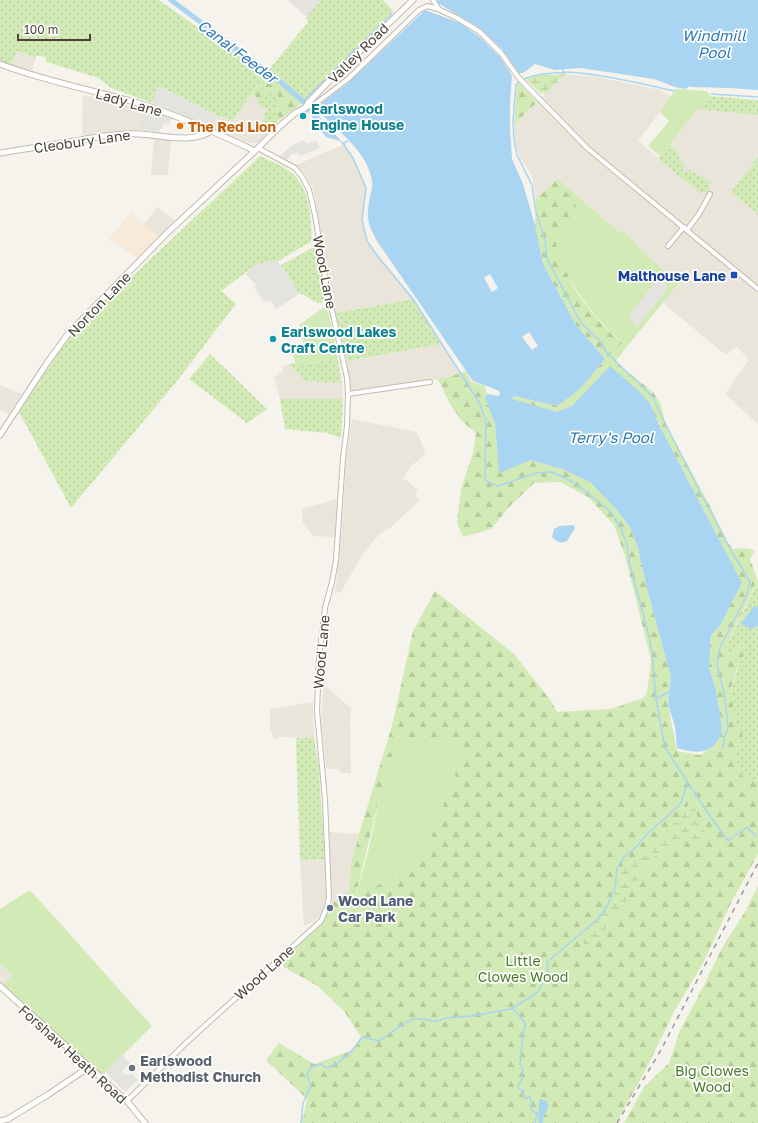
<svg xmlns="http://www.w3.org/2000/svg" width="758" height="1123" viewBox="0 0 758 1123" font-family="'Golos Text',sans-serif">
<defs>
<pattern id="grass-dots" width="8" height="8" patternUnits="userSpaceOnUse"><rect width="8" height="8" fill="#d2eab5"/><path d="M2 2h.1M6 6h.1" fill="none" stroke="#b6ca9c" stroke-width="1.8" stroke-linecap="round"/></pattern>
<pattern id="forest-firs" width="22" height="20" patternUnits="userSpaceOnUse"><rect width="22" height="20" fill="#d2eab5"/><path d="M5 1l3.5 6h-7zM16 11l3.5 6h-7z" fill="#b6ca9c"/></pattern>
<pattern id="wetland-marsh" width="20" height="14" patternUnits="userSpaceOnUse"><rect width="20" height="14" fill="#d2eab5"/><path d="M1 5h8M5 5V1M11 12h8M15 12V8" fill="none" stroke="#b6ca9c"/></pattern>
</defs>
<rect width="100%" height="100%" fill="#f6f3ec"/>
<!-- residential -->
<g fill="#eae5da">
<polygon points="16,51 36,58 31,72 11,65"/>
<polygon points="565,74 597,77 660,90 671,97 638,141 658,158 697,109 758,115 758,157 731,192 758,214 758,424 725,394 749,360 737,347 726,355 663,303 679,283 648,257 624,231 620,233 558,179 536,199 532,175 520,158 516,146 514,125"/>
<polygon points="252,94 259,99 257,104 267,109 260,127 268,134 262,140 257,143 250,143 233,139 212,130 218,116 233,120"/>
<polygon points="83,95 144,109 139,130 109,132 82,135"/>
<polygon points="154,138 171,140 168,175 151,175"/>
<polygon points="345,144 353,158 366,188 362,220 367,241 413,299 336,313 313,188 305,174 296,165"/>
<polygon points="157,207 175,220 158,237 144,224"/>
<polygon points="441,344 461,373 438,379 351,391 347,361"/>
<polygon points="289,364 305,381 342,383 343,399 280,399 274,376 278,375 278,373 283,372 281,366"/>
<polygon points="0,385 22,394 9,414 0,410"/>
<polygon points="352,419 417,432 426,454 412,465 403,478 418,490 415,496 420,500 391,527 379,535 363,553 341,592 335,593 342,528 346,459"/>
<polygon points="337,499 335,537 314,536 303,524 302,508 324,503"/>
<polygon points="324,685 351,708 350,720 351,773 341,773 338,769 326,769 321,718"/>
<polygon points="313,702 314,738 281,737 274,740 270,727 270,709"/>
<polygon points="329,832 359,834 351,864 349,892 332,903"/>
<polygon points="325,859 326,898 322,912 314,922 304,926 300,860"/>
<polygon points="0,963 13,975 3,986 0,983"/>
</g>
<!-- commercial -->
<polygon fill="#f7ead8" points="131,212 158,237 137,259 120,245 109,239"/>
<!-- industrial -->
<polygon fill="#e6e2dd" points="288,0 322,0 306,17"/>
<!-- grass -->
<g fill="url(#grass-dots)">
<polygon points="0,0 159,0 194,25 267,72 308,22 306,17 322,0 383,0 393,11 304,102 282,83 267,72 233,120 218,116 159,86 152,103 111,88 99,78 46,62 46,58 37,55 36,58 17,51 11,65 0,61"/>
<polygon points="266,92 279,94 278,101 276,110 279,120 268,134 260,127 267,109 257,104 259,99"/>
<polygon points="710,96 758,100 758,115 697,109"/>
<polygon points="669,144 678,153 679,159 685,166 682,170 685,173 688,169 710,182 710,185 707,194 703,191 701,194 658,158"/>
<path d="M260 156C269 161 280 164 288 170 310 184 311 217 312 241L278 261 277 260 257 264 221 291 236 304 173 386 71 508 19 412 70 335Z"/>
<polygon points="758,157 758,214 731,192"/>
<polygon points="316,246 327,298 321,303 313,301 303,294 299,294 281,265"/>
<polygon points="413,299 441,344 347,361 336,313"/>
<polygon points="210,354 267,409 247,423 189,379"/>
<polygon points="338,359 342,383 305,381 289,364 295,363 296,366"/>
<polygon points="280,399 343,399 341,438 327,433 285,429"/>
<polygon points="758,582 758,780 741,777 735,751 742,740 736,724 731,689 746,645 738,647 729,654 725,649 757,583"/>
<polygon points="296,738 314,738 318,761 325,859 300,860"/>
</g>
<!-- forest -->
<g fill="url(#forest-firs)" fill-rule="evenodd">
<polygon points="267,72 282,83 304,102 279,120 276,110 278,101 278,94 267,93 259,99 252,94"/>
<polygon points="519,83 537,102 514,125 517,86"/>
<path d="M558 179 574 193 578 218 556 240C561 254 568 277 575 289 586 307 606 331 623 343L624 350 616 360 619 365 653 392 660 402 666 425 709 504 727 541 733 549 742 548 755 550 750 559 758 582 756 583 725 648 729 654 738 647 746 645 747 648 736 671 731 689 736 724 743 726 742 740 735 751 741 776 758 780V854L732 901 704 961 674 1012 643 1075 616 1123H302L307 1099 266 1060 279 1043 314 1064 353 1050 361 1037 344 1011 319 987 284 967 281 963 287 954 323 922 332 903 349 892 351 864 362 824 392 726 413 631 435 591 514 654 551 701 557 712 611 709 643 698 647 693 651 660 625 556 614 525 588 497 560 482 534 483 510 506 491 529 463 537 457 523 461 489 473 453 476 433 462 421 451 406 438 379 452 376 466 371 471 382 484 385 487 394 485 398 495 423 499 472 531 460 562 469 590 482 616 509 630 527 638 548 646 585 671 677 668 705 677 751 700 755 711 748 722 733 720 713 715 687 709 667 711 635 719 627 742 583 658 423 650 403 572 406 557 412 512 400 513 396 558 406 605 359 576 325 543 264 535 225 536 199ZM400 732 409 738H455V776L427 846 413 859 387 880 355 898 380 795Z"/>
<polygon points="758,886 758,1123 624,1123 644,1087 669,1063 680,1030 697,999 723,946 745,912"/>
</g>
<!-- wetland -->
<g fill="url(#wetland-marsh)">
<polygon points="565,74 545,94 543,92 541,94 524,78 533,76"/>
<polygon points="691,800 699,820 709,839 679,842 652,858 634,886 622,909 588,950 580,938 613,900 623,863 635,862 680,818"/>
</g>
<!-- park -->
<g fill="#d2eab5">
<polygon points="676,89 707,91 710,96 697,109 660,156 648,146 669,121 660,112"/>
<path d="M574 193 620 233 624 231 648 257 679 283 616 360 612 362 610 366 605 359 623 342C602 328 574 290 564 267 560 258 558 249 555 240L578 218Z"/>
<polygon points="323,308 328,310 338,359 296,366 293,354 306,352 299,325"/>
<polygon points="400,732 409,738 455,738 461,749 455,776 427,847 413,859 387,880 355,899 369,848 380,795"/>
<polygon points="30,890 152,1026 103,1075 3,986 12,975 0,963 0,909"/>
</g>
<!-- parking -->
<g fill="#e5e3e0">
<polygon points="158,86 218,116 212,130 189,118 152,103"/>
<polygon points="144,109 172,118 169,124 164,123 162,129 160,129 159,132 139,130"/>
<polygon points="304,140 307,144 316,140 320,148 300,156 297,153 291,155 287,160 280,156 291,146"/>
<polygon points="277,260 299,294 276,309 271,301 264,302 254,287 256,285 245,274 257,264"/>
<polygon points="658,279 661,279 667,285 665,292 637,327 630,318 631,312"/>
<polygon points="122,1055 130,1063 122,1071 126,1075 128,1074 130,1075 132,1073 138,1080 125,1092 105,1072"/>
</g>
<!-- water -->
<g fill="#a9d4f2" fill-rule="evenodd">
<polygon points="438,0 758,0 758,90 729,88 692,87 690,86 686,89 675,87 654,79 580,68 555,70 535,64 523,73 519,73 501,48 478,27 436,2"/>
<path d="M425 10 460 23 480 37 500 57 512 76 510 102V130L512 159 523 184 535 225 543 264 576 325 605 359 580 389 557 406 514 396 512 399 557 412 572 406 610 366 640 392 650 403 658 423 742 583 719 627 711 635 709 667 715 687 720 713 722 733C719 737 716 744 712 747 702 755 688 751 677 748L675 726 668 705 671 677 646 585 638 548 630 527 616 509 590 482 562 469 531 460 499 473 495 423 485 398 487 394 499 396 500 392 497 390 473 381 377 241C367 223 366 217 370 197 371 192 373 186 372 181 368 153 340 132 320 113L318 109 319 105 347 84ZM490 274 498 288 492 292 484 278ZM529 332 538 346 532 350 522 337Z"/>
<polygon points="318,115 340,140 342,142 337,140 326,137 323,133 310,125 312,118"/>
<path d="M573 525 575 528 567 541C560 544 557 542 552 537L554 529 560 526Z"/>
<polygon points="754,606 758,607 758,626 751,629 741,624"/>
<path d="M541 1099 546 1101 549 1106 543 1117V1123H539L538 1121C539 1114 539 1107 539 1100Z"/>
</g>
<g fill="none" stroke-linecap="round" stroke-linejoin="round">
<!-- stream -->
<g stroke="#a9d4f2" stroke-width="1.5">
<polyline points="563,69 564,73"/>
<path d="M674 91C643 84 611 76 580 73 566 71 523 73 516 85L513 121 514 139 517 155 532 185 536 212 545 240 547 259 581 323 600 341 607 353 653 397 660 413 697 486 732 552 750 582 746 597 720 647 717 665 725 698 728 727 724 739 723 748"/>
<polyline points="711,94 758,97"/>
<polyline points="303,101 391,15 392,13"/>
<polyline points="305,113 310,110"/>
<polyline points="342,142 353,158 366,188 362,220 367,241 379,258 413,299 479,402 486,420 485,480 488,482 498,486 536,473 552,472 573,482 610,511 621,529 627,545 629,561 649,636 652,652 656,699 665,748 710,816 728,841 747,827 756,836"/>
<polyline points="344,143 348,141"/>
<polyline points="656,699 670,691"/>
<polyline points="511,1009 515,1010 525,1023 525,1028 522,1035 522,1044 520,1064 523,1070 522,1079 518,1086 519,1089 524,1091 522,1095 526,1099 530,1096 532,1111 537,1113 535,1123"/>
<path d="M301 1123C303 1116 301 1107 304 1101 309 1089 314 1088 307 1075L311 1067 321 1064 326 1068C342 1063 353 1051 362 1037L379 1041C387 1036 405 1021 414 1019 425 1017 435 1025 445 1018L471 1016 511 1009 538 992 548 971 547 962 598 919 608 904 615 888 617 869 624 857 633 850 649 832 671 813 681 803 688 782"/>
</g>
<!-- canal -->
<g stroke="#a9d4f2" stroke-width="5">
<polyline points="171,0 282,83 305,103"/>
<polyline points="309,109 315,116"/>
</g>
<!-- minor casing -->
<g stroke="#c2bbae" stroke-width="6">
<g id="minor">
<polyline points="433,0 438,8"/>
<polyline points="305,108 315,104 348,79 419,10 427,6 438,9 457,18 480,32 501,53 518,77 587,148 758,289"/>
<polyline points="687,230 699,214 710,194"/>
<polyline points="668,246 684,227"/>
<polyline points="348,394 430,382"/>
<polyline points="127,1101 187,1042 321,921 327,907 329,897 325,800 317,711 319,658 325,608 332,582 336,560 343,458 347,426 348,394 347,378 326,283 315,215 309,190 303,178 295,168 258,148"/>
</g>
</g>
<!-- tertiary casing -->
<g stroke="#c2bbae" stroke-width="7">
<g id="tertiary">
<path d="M0 64C45 81 92 90 138 103 177 115 214 132 251 149L254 152"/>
<path d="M0 153C25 149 50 145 75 141 97 137 118 133 139 134 160 135 194 144 211 131"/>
<polyline points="0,435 47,363 68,334 166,234 258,148 280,126 295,113 305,108 308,103 332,78 413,0"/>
<polyline points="0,986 110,1086 127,1101 145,1123"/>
<polyline points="0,1121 8,1119 49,1094 89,1067"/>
</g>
</g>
<!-- minor -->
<use href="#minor" stroke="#fff" stroke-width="4"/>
<!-- tertiary -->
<use href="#tertiary" stroke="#fff" stroke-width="5"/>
<!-- rail -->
<polyline stroke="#9a9a9a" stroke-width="1.5" stroke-dasharray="5 5" stroke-linecap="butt" points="617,1123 661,1050 758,863"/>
</g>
<!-- markers -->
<g fill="#0f9aa8" stroke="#fff" stroke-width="1.5">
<circle cx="303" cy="116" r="4"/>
<circle cx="273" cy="339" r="4"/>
</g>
<circle fill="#e8710a" stroke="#fff" stroke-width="1.5" cx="180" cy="126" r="4"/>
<rect fill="#1a4fb4" stroke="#fff" stroke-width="1.5" x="730" y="271" width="8" height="8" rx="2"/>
<circle fill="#5c6f8a" stroke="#fff" stroke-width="1.5" cx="330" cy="908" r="4"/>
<circle fill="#6b7280" stroke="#fff" stroke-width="1.5" cx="132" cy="1068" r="4"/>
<g text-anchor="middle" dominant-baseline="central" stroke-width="3.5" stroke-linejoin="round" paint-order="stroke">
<!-- street labels -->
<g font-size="14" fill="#4b4439" stroke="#fff">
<text transform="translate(358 53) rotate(-45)">Valley Road</text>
<text transform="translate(129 102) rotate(16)">Lady Lane</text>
<text transform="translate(82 141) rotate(-8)">Cleobury Lane</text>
<text transform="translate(325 272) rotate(79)">Wood Lane</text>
<text transform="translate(99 304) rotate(-46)">Norton Lane</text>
<text transform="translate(321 652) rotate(-85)">Wood Lane</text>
<text transform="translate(264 972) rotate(-42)">Wood Lane</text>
<text transform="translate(73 1054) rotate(42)">Forshaw Heath Road</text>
</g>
<!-- culture labels -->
<g font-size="14" font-weight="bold" fill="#0d838f" stroke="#fff" text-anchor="start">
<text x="311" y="108">Earlswood<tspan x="311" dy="16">Engine House</tspan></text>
<text x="281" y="331">Earlswood Lakes<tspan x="281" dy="16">Craft Centre</tspan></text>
</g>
<!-- food labels -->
<g font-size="14" font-weight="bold" fill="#c56008" stroke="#fff" text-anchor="start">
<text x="188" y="126">The Red Lion</text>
</g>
<!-- transit labels -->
<g font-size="14" font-weight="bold" fill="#164399" stroke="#fff" text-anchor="end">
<text x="726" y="275">Malthouse Lane</text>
</g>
<!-- service labels -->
<g font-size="14" font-weight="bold" fill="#4e5e75" stroke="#fff" text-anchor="start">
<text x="338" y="900">Wood Lane<tspan x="338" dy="16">Car Park</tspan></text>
</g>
<!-- park labels -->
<g font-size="14" fill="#4a7f2a" stroke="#fff">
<text x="523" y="960">Little<tspan x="523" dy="16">Clowes Wood</tspan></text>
<text x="712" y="1070">Big Clowes<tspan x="712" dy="16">Wood</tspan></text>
</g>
<!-- worship labels -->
<g font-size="14" font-weight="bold" fill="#5b616d" stroke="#fff" text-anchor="start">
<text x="140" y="1060">Earlswood<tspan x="140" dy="16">Methodist Church</tspan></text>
</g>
<!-- water labels -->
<g font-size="15" font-style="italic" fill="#2e7ab2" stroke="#fff">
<text x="714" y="35">Windmill<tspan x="714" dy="17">Pool</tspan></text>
<text transform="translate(238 51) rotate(37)">Canal Feeder</text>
<text x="611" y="437">Terry's Pool</text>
</g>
</g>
<!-- scale -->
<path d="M18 34v6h72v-6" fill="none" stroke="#4b4439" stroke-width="2"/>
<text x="24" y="34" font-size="12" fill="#4b4439" stroke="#ffffff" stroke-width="3" paint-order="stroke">100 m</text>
</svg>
